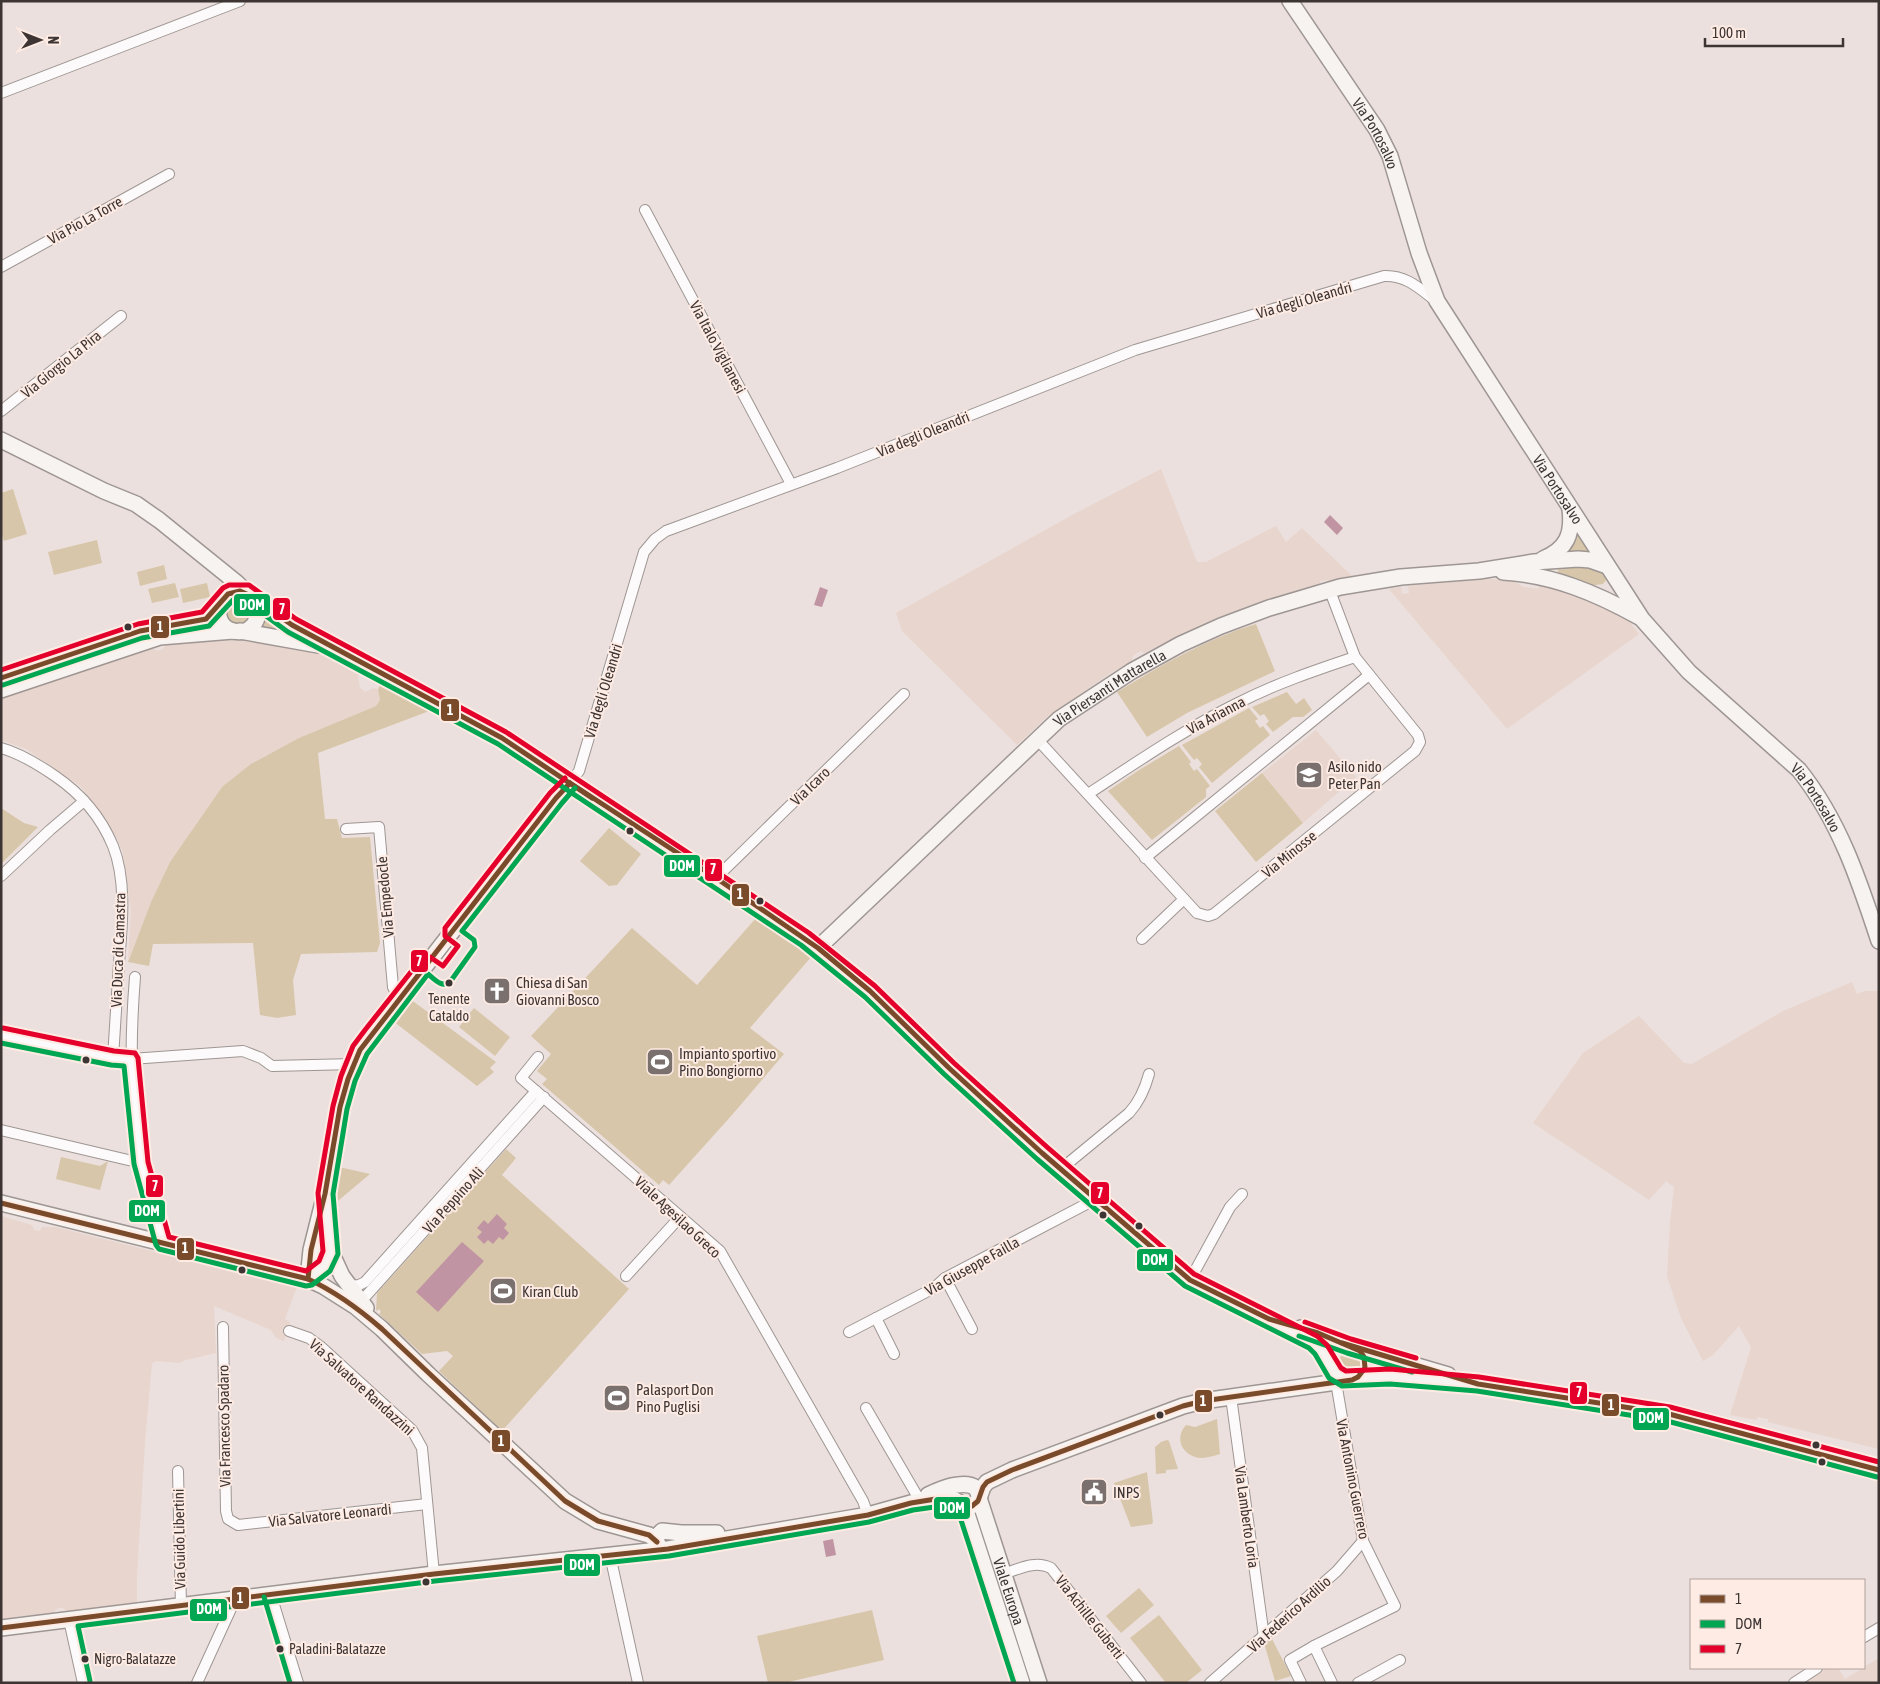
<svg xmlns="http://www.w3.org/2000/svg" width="1880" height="1684" viewBox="0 0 1880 1684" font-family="'Asap Condensed',sans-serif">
<rect width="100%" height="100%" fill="#ebe0dd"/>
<!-- built -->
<g fill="#e8d5ce">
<polygon points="1161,469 1197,562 1206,562 1276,526 1286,542 1302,528 1352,576 1329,581 1327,580 1320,581 1320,584 1268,599 1193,629 1144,653 1141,651 1137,653 1133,656 1132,661 1109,674 1048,716 1017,745 902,631 896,613 1074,514"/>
<polygon points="1488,579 1511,580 1524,587 1538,589 1540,585 1560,589 1585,597 1633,622 1631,624 1639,634 1507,729 1389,589 1401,587 1402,594 1409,593 1408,586"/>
<polygon points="242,637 265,640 344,660 360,669 358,677 360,688 365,692 374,688 378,690 380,700 376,706 299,738 222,787 170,862 151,902 128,961 131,911 123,853 118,841 106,820 80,786 26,749 1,740 1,698 150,647 157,651 163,649 167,642"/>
<polygon points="1316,730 1356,777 1303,823 1262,773"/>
<polygon points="1852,982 1857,994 1865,991 1879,991 1879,1449 1768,1422 1768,1419 1757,1417 1757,1420 1730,1415 1751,1347 1739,1326 1713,1355 1703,1361 1681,1318 1667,1276 1670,1223 1674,1187 1666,1181 1649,1200 1533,1123 1583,1053 1639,1016 1684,1063 1692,1064 1783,1011"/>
<polygon points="1,1216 32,1225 34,1230 40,1231 42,1227 55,1227 297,1287 285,1319 290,1322 284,1341 276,1338 271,1330 214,1306 216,1353 186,1360 179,1363 157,1361 152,1363 145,1443 137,1575 137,1604 69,1613 63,1608 60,1608 56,1609 53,1615 26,1619 24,1616 19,1616 14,1619 1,1621"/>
<polygon points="1879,1658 1879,1683 1803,1683 1826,1668 1838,1668 1845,1679"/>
</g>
<!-- green -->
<g fill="#d8c6aa">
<polygon points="13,489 27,534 4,541 1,532 1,493"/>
<polygon points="1576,528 1592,553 1558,557"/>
<polygon points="97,540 102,563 54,575 48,552"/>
<polygon points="164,565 167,579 140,586 137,572"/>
<polygon points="1597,565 1605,575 1606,580 1603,584 1588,586 1558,575 1558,567"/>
<polygon points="175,583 179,597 152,603 148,589"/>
<polygon points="207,583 210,597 183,603 180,589"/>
<polygon points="233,597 248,599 252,617 241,626 227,622 223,608"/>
<polygon points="263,611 291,632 290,634 257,628"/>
<path d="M1256 624 1275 671 1187 713 1147 737 1117 692C1162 665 1206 639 1256 624Z"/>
<polygon points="381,681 432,710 318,753 325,819 337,819 342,838 370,837 380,943 377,952 301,954 293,980 296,1015 277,1018 260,1015 253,943 153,944 149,966 128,962 151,902 170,862 222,787 251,764 299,738 376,706 380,700 378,690"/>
<polygon points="1287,692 1296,704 1304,698 1312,710 1303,717 1293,717 1273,732 1266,724 1269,721 1264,714 1260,716 1252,707"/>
<polygon points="1249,708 1258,719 1255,721 1260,728 1263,726 1270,735 1212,783 1199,767 1202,764 1197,758 1194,760 1182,745"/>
<polygon points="1179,746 1191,762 1189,764 1194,771 1197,769 1210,786 1206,789 1206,797 1152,840 1108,791 1139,770"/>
<polygon points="1262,773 1303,823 1256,862 1215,811"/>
<polygon points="1,808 24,823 38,827 1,864"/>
<polygon points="609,828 641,854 617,885 609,886 580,861"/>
<polygon points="756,918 812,956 750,1028 784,1054 732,1115 669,1185 663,1180 659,1185 542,1084 547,1079 537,1071 551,1054 531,1036 632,928 697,985"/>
<polygon points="410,999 496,1062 490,1068 494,1072 477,1086 393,1021"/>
<polygon points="474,1008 510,1037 495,1056 459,1027"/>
<polygon points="506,1149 516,1158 502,1175 629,1289 502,1431 439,1371 453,1356 447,1351 422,1354 379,1314 381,1312 379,1309 376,1311 377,1293"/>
<polygon points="61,1157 100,1166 108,1161 100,1190 56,1179"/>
<polygon points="339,1167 370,1174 333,1205"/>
<polygon points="1346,1352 1356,1354 1361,1364 1358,1372 1347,1376 1337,1364 1340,1357"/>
<path d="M1217 1419 1220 1454C1214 1456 1206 1458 1200 1458 1182 1456 1174 1438 1186 1425L1195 1427Z"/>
<polygon points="1167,1440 1169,1441 1178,1469 1166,1470 1166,1473 1156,1474 1155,1447 1161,1442"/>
<polygon points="1147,1472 1153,1522 1152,1524 1131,1527 1114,1483"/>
<polygon points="1139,1588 1154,1605 1121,1633 1106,1616"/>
<polygon points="872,1610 884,1660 784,1683 768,1683 757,1636"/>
<polygon points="1159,1615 1202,1670 1186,1683 1166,1683 1130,1638"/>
<polygon points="1271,1637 1291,1676 1275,1681 1264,1643"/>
</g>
<!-- water -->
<g fill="#c194a3">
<polygon points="1330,515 1343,528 1337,535 1324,522"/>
<polygon points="820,587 828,590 822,607 814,605"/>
<polygon points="497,1214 507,1224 504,1228 509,1233 503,1240 499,1237 493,1244 488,1240 484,1244 477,1237 482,1232 477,1228 484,1220 488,1224"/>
<polygon points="462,1242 484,1261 438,1312 416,1292"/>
<polygon points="833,1539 836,1555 826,1557 823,1541"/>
</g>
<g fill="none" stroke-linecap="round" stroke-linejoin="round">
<!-- street casing -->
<g stroke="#9e9693" stroke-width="12">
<g id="street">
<polyline points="1,93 240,1"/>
<polyline points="645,210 791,484"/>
<polyline points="1,267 169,174"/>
<polyline points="1,411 121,316"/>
<polyline points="1037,739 1197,913 1208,916 1214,914 1368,789 1415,751 1420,742 1418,735 1355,657 1330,591"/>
<path d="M1 748C20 753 39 765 55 776 80 793 101 817 113 846 127 881 122 926 119 963 117 995 115 1027 113 1058"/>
<path d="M570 783 579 771 644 552 655 539 666 531 837 468 1135 350 1384 276C1406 275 1419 288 1436 301"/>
<path d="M1088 794C1137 762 1185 729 1238 703 1275 684 1316 670 1355 657"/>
<polyline points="346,829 379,827 393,987 398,998"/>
<polyline points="1145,858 1369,675"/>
<polyline points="1,876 50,830 84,801"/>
<polyline points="716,878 904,694"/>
<polyline points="1142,939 1184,899"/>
<path d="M135 977C130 1039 129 1103 142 1165 147 1191 156 1217 163 1243"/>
<polyline points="1,1035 113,1058 131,1059 243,1051 261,1058 272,1066 354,1064"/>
<polyline points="538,1057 521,1078 720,1251 863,1501 868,1515"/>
<polyline points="1,1130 141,1163"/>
<path d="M1061 1169 1129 1113C1140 1101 1145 1089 1149 1074"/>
<polyline points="626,1276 680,1217"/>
<polyline points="945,1278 972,1329"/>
<polyline points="1190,1280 1230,1207 1242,1194"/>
<polyline points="349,1286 359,1285 365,1282 536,1091"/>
<polyline points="357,1306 544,1097"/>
<polyline points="876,1318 894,1354"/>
<polyline points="223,1327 226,1511 228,1519 238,1525 427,1504"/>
<polyline points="289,1331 309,1338 320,1346 412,1430 422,1448 434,1574"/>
<polyline points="849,1332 934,1288 945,1278 1096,1199"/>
<polyline points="1231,1397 1264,1637"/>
<polyline points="866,1408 919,1499"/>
<polyline points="178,1471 181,1607"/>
<polyline points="610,1555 638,1683"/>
<path d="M1003 1574C1019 1569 1035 1560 1051 1568L1141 1683"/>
<polyline points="271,1595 298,1683"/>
<polyline points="69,1620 83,1683"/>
<polyline points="1864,1637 1879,1628"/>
<polyline points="1314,1646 1332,1683"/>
<polyline points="197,1683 235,1600"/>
<polyline points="1210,1683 1337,1571 1363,1541"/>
<polyline points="1301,1683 1290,1660 1314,1646 1395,1606 1363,1541 1336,1382"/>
<polyline points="1358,1683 1400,1660"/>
<polyline points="1794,1683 1817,1668"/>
</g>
</g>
<!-- secondary casing -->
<g stroke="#9e9693" stroke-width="18">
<g id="secondary">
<path id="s1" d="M1290 1 1377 130 1390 156 1419 253 1437 301 1642 619 1689 672 1799 770C1839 820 1859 880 1879 941"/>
<polyline points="1,440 104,491 136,504 159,520 237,583 246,592"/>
<path d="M1543 559C1567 549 1573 534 1570 509"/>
<path d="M1503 572C1553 575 1596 593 1639 617"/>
<path d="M251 596C267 612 253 639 230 630 208 620 221 584 245 592 262 598 277 615 292 625L502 738 805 939 870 991 949 1068 1042 1153 1190 1280 1313 1342C1327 1354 1332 1377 1348 1380"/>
<polyline points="240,631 318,645"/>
<polyline points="56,659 140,631 206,619 220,603"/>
<polyline points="1,678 32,668"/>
<polyline points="1,690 160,637 233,631"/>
<path id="s2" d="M818 948 1059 719 1132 671 1181 644 1221 626 1269 608 1340 587 1401 577 1479 571 1534 562 1578 559 1590 560 1607 566"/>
<polyline points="1,1203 308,1279 323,1286 356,1307 382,1329 428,1374 565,1501 598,1521 649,1535 656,1540"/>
<polyline points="331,1252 342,1276 366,1308"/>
<polyline points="308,1279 311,1250 325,1194 340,1107 348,1079 360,1050 556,798 570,783"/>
<polyline points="308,1279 325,1266 331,1252 326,1208"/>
<polyline points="1301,1328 1318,1333 1349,1346 1448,1375"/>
<path d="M928 1495C941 1489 964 1479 976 1488L979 1495"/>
<path id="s3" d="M979 1498 1039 1683"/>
<polyline points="962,1504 967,1514 1022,1683"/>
<polyline points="659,1546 657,1542 656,1537 662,1531 681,1533 717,1533"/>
<polyline points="1,1628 434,1574 668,1549 868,1515 911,1503 942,1498 955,1500 965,1506 972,1506 978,1501 983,1487 987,1482 1012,1470 1183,1406 1203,1401 1379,1376 1478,1384 1669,1414 1879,1470"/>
</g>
</g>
<!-- street -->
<use href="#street" stroke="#fcfafa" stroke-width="10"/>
<!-- secondary -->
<use href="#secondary" stroke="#f7f3f1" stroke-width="15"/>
<!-- bus-1 casing -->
<g stroke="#feebe4" stroke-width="9">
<g id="bus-1">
<polyline points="1,678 140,631 206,619 228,594 240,591 251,596 292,625 502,738 592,798"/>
<path d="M1 1203 308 1279C336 1292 359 1309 382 1329L565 1501 598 1521 649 1535 657 1542"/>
<polyline points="308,1279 311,1250 325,1194 340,1107 348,1079 360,1050 556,798 570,783"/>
<polyline points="1342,1343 1478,1384 1669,1414 1879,1470"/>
<polyline points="1,1628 434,1574 668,1549 868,1515 911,1503 942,1498 955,1500 965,1506 972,1506 978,1501 983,1487 987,1482 1012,1470 1183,1406 1203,1401 1352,1380 1358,1377 1365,1368 1364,1357 1360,1351 1318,1333 1269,1319 1190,1280 1042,1153 949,1068 870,991 818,948 716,878 570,783"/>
</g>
</g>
<!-- bus-2 casing -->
<g stroke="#feebe4" stroke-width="9">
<g id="bus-2">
<polyline points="3,685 142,638 209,626 233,600 243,599 288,632 498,744 801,945 865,997 944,1074 1037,1159 1185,1286 1309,1348 1315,1354 1329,1378 1342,1386 1390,1384 1477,1391 1667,1421 1877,1477"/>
<path d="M1 1043 111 1065 124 1066 134 1164 156 1245 159 1249 306 1286 312 1285 330 1271 338 1254 333 1194 347 1109 355 1081 367 1054 428 974C435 980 442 988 450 982L475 947 474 940 462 931 562 803 575 788"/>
<polyline points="1299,1336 1347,1353 1412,1372"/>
<polyline points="264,1597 290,1683"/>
<polyline points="90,1681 78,1626 435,1581 669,1556 869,1522 913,1510 942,1506 956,1509 960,1517 1014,1683"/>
</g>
</g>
<!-- bus-3 casing -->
<g stroke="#feebe4" stroke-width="9">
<g id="bus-3">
<polyline points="1,670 138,624 202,612 223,588 229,585 249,585 296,619 506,732 809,933 875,986 954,1063 1047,1147 1194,1274 1317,1336 1327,1345 1341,1368 1346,1371 1390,1369 1479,1377 1670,1407 1879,1462"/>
<polyline points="3,1028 114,1051 135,1053 138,1058 148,1162 169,1237 306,1271 319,1261 323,1251 318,1193 333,1106 341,1076 353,1046 365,1030 422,958 430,957 443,966 458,946 445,936 445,928 550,793 565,778"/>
<polyline points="1305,1322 1351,1339 1416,1358"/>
</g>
</g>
<!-- bus-1 -->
<use href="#bus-1" stroke="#7a4b2a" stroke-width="5"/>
<!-- bus-2 -->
<use href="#bus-2" stroke="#00a651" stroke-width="5"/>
<!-- bus-3 -->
<use href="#bus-3" stroke="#e4002b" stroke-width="5"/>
</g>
<!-- icons -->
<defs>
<g id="school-square" transform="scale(1.4375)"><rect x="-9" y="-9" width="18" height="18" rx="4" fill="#7a716e" stroke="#feebe4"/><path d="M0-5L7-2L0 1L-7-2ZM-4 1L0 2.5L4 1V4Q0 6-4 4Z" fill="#fff"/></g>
<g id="church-square" transform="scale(1.4375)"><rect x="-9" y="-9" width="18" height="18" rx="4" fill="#7a716e" stroke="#feebe4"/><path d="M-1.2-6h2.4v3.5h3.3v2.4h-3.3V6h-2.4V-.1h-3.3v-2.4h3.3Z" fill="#fff"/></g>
<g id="stadium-square" transform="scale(1.4375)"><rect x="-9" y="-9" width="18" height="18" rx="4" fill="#7a716e" stroke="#feebe4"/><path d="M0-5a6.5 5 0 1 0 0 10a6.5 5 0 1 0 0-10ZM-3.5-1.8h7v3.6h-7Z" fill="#fff"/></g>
<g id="civic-square" transform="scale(1.4375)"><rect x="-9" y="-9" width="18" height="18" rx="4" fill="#7a716e" stroke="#feebe4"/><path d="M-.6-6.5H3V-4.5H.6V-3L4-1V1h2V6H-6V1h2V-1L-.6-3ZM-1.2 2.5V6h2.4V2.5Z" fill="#fff"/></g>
</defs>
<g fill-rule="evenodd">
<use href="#school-square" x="1309" y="775"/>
<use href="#church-square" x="497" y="991"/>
<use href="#stadium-square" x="660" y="1062"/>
<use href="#stadium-square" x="503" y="1291"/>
<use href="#stadium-square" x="617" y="1398"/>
<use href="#civic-square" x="1094" y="1492"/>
</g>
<!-- markers -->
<g fill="#3d3533" stroke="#feebe4" stroke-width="2">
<circle cx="128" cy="627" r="4.5"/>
<circle cx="630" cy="831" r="4.5"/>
<circle cx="760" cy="901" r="4.5"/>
<circle cx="449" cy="983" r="4.5"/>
<circle cx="86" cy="1060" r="4.5"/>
<circle cx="1103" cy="1215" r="4.5"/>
<circle cx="1139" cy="1226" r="4.5"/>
<circle cx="242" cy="1270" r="4.5"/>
<circle cx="1160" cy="1415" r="4.5"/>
<circle cx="1816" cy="1445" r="4.5"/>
<circle cx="1822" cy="1462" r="4.5"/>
<circle cx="426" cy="1582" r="4.5"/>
<circle cx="280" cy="1649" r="4.5"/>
<circle cx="85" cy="1659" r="4.5"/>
</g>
<g text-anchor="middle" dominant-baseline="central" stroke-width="4" stroke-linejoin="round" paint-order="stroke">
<!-- bus labels -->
<g font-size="14" fill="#3d3533" stroke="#feebe4" text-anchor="start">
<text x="449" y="999" text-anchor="middle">Tenente<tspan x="449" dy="17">Cataldo</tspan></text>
<text x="289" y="1649">Paladini-Balatazze</text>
<text x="94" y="1659">Nigro-Balatazze</text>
</g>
<!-- street labels -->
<g font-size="15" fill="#3d3533" stroke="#feebe4">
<text stroke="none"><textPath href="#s1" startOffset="158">Via Portosalvo</textPath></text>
<text transform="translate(85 220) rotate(-29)">Via Pio La Torre</text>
<text transform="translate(1304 300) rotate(-16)">Via degli Oleandri</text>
<text transform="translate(718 347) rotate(62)">Via Italo Viglianesi</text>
<text transform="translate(61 364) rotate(-39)">Via Giorgio La Pira</text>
<text transform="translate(923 434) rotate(-22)">Via degli Oleandri</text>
<text stroke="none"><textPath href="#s1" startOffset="561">Via Portosalvo</textPath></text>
<text stroke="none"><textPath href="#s2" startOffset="392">Via Piersanti Mattarella</textPath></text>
<text transform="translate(603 691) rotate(-73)">Via degli Oleandri</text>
<text transform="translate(1216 715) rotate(-28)">Via Arianna</text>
<text transform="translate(810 786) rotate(-44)">Via Icaro</text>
<text stroke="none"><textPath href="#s1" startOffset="966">Via Portosalvo</textPath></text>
<text transform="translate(1289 854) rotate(-39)">Via Minosse</text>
<text transform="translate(385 897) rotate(-95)">Via Empedocle</text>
<text transform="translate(118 950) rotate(-88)">Via Duca di Camastra</text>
<text transform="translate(453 1200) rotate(-48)">Via Peppino Alì</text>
<text transform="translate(678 1217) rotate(43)">Viale Agesilao Greco</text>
<text transform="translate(972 1266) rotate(-29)">Via Giuseppe Failla</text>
<text transform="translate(362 1387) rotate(42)">Via Salvatore Randazzini</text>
<text transform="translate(224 1426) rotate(-91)">Via Francesco Spadaro</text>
<text transform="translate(1353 1479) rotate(79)">Via Antonino Guerrero</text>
<text transform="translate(330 1515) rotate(-6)">Via Salvatore Leonardi</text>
<text transform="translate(1247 1517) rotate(82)">Via Lamberto Loria</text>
<text transform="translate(179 1539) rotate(-91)">Via Guido Libertini</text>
<text stroke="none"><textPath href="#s3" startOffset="98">Viale Europa</textPath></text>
<text transform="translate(1289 1614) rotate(-42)">Via Federico Ardilio</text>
<text transform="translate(1090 1617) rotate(52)">Via Achille Guberti</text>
</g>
<!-- poi labels -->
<g font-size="15" fill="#3d3533" stroke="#feebe4" text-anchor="start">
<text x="1328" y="766">Asilo nido<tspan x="1328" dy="17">Peter Pan</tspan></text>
<text x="516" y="982">Chiesa di San<tspan x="516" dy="17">Giovanni Bosco</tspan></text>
<text x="679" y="1053">Impianto sportivo<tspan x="679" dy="17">Pino Bongiorno</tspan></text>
<text x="522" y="1291">Kiran Club</text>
<text x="636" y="1389">Palasport Don<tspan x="636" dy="17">Pino Puglisi</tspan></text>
<text x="1113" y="1492">INPS</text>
</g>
</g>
<g stroke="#feebe4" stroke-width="2">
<rect x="233" y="593" width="38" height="24" rx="5" fill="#00a651"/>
<rect x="272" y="597" width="19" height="24" rx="5" fill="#e4002b"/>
<rect x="150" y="615" width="20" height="24" rx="5" fill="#7a4b2a"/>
<rect x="440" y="698" width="20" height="24" rx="5" fill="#7a4b2a"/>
<rect x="663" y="854" width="38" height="24" rx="5" fill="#00a651"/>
<rect x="704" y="858" width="19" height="24" rx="5" fill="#e4002b"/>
<rect x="731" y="883" width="19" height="24" rx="5" fill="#7a4b2a"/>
<rect x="410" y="949" width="19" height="24" rx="5" fill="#e4002b"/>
<rect x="145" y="1174" width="19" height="24" rx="5" fill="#e4002b"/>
<rect x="1090" y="1181" width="20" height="24" rx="5" fill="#e4002b"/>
<rect x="128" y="1199" width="38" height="24" rx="5" fill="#00a651"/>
<rect x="176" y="1237" width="19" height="24" rx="5" fill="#7a4b2a"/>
<rect x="1136" y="1248" width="38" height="24" rx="5" fill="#00a651"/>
<rect x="1569" y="1381" width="19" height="24" rx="5" fill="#e4002b"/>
<rect x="1194" y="1389" width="19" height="24" rx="5" fill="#7a4b2a"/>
<rect x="1601" y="1393" width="19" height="24" rx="5" fill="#7a4b2a"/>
<rect x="1632" y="1407" width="38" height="24" rx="5" fill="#00a651"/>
<rect x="491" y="1429" width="20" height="24" rx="5" fill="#7a4b2a"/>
<rect x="933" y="1496" width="38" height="24" rx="5" fill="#00a651"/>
<rect x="563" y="1553" width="38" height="24" rx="5" fill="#00a651"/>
<rect x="231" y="1586" width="19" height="24" rx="5" fill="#7a4b2a"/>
<rect x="189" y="1598" width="39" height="24" rx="5" fill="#00a651"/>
</g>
<g font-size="14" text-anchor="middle" font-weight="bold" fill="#fff">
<text x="252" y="610">DOM</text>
<text x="282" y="614">7</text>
<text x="160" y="632">1</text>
<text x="450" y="715">1</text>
<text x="682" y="871">DOM</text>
<text x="713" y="874">7</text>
<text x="740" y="899">1</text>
<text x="419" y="966">7</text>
<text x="155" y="1191">7</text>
<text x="1100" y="1198">7</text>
<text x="147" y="1216">DOM</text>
<text x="185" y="1253">1</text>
<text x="1155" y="1265">DOM</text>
<text x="1579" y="1397">7</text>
<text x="1203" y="1406">1</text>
<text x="1611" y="1410">1</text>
<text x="1651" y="1423">DOM</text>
<text x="501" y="1446">1</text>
<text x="952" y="1513">DOM</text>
<text x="582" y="1570">DOM</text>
<text x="240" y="1603">1</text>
<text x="209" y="1614">DOM</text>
</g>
<!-- border -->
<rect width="1880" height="1684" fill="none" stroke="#3d3533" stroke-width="5"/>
<!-- legend -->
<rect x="1690" y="1579" width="175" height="90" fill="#feebe4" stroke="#b1a29d"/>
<rect x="1700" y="1595" width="25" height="8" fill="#7a4b2a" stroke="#b1a29d"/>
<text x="1735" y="1604" font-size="15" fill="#3d3533">1</text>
<rect x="1700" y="1620" width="25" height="8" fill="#00a651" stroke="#b1a29d"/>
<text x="1735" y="1629" font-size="15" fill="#3d3533">DOM</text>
<rect x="1700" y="1645" width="25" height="8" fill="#e4002b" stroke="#b1a29d"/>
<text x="1735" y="1654" font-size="15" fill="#3d3533">7</text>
<!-- north arrow -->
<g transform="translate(40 40) rotate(90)" stroke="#feebe4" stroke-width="4" paint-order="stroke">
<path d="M0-4L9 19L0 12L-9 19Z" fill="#3d3533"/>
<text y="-8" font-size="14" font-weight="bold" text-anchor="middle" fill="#3d3533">N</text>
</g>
<!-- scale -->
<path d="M1705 38v8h138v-8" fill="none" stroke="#3d3533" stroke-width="2.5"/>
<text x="1712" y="38" font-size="15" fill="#3d3533" stroke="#feebe4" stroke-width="4" paint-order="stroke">100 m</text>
</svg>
